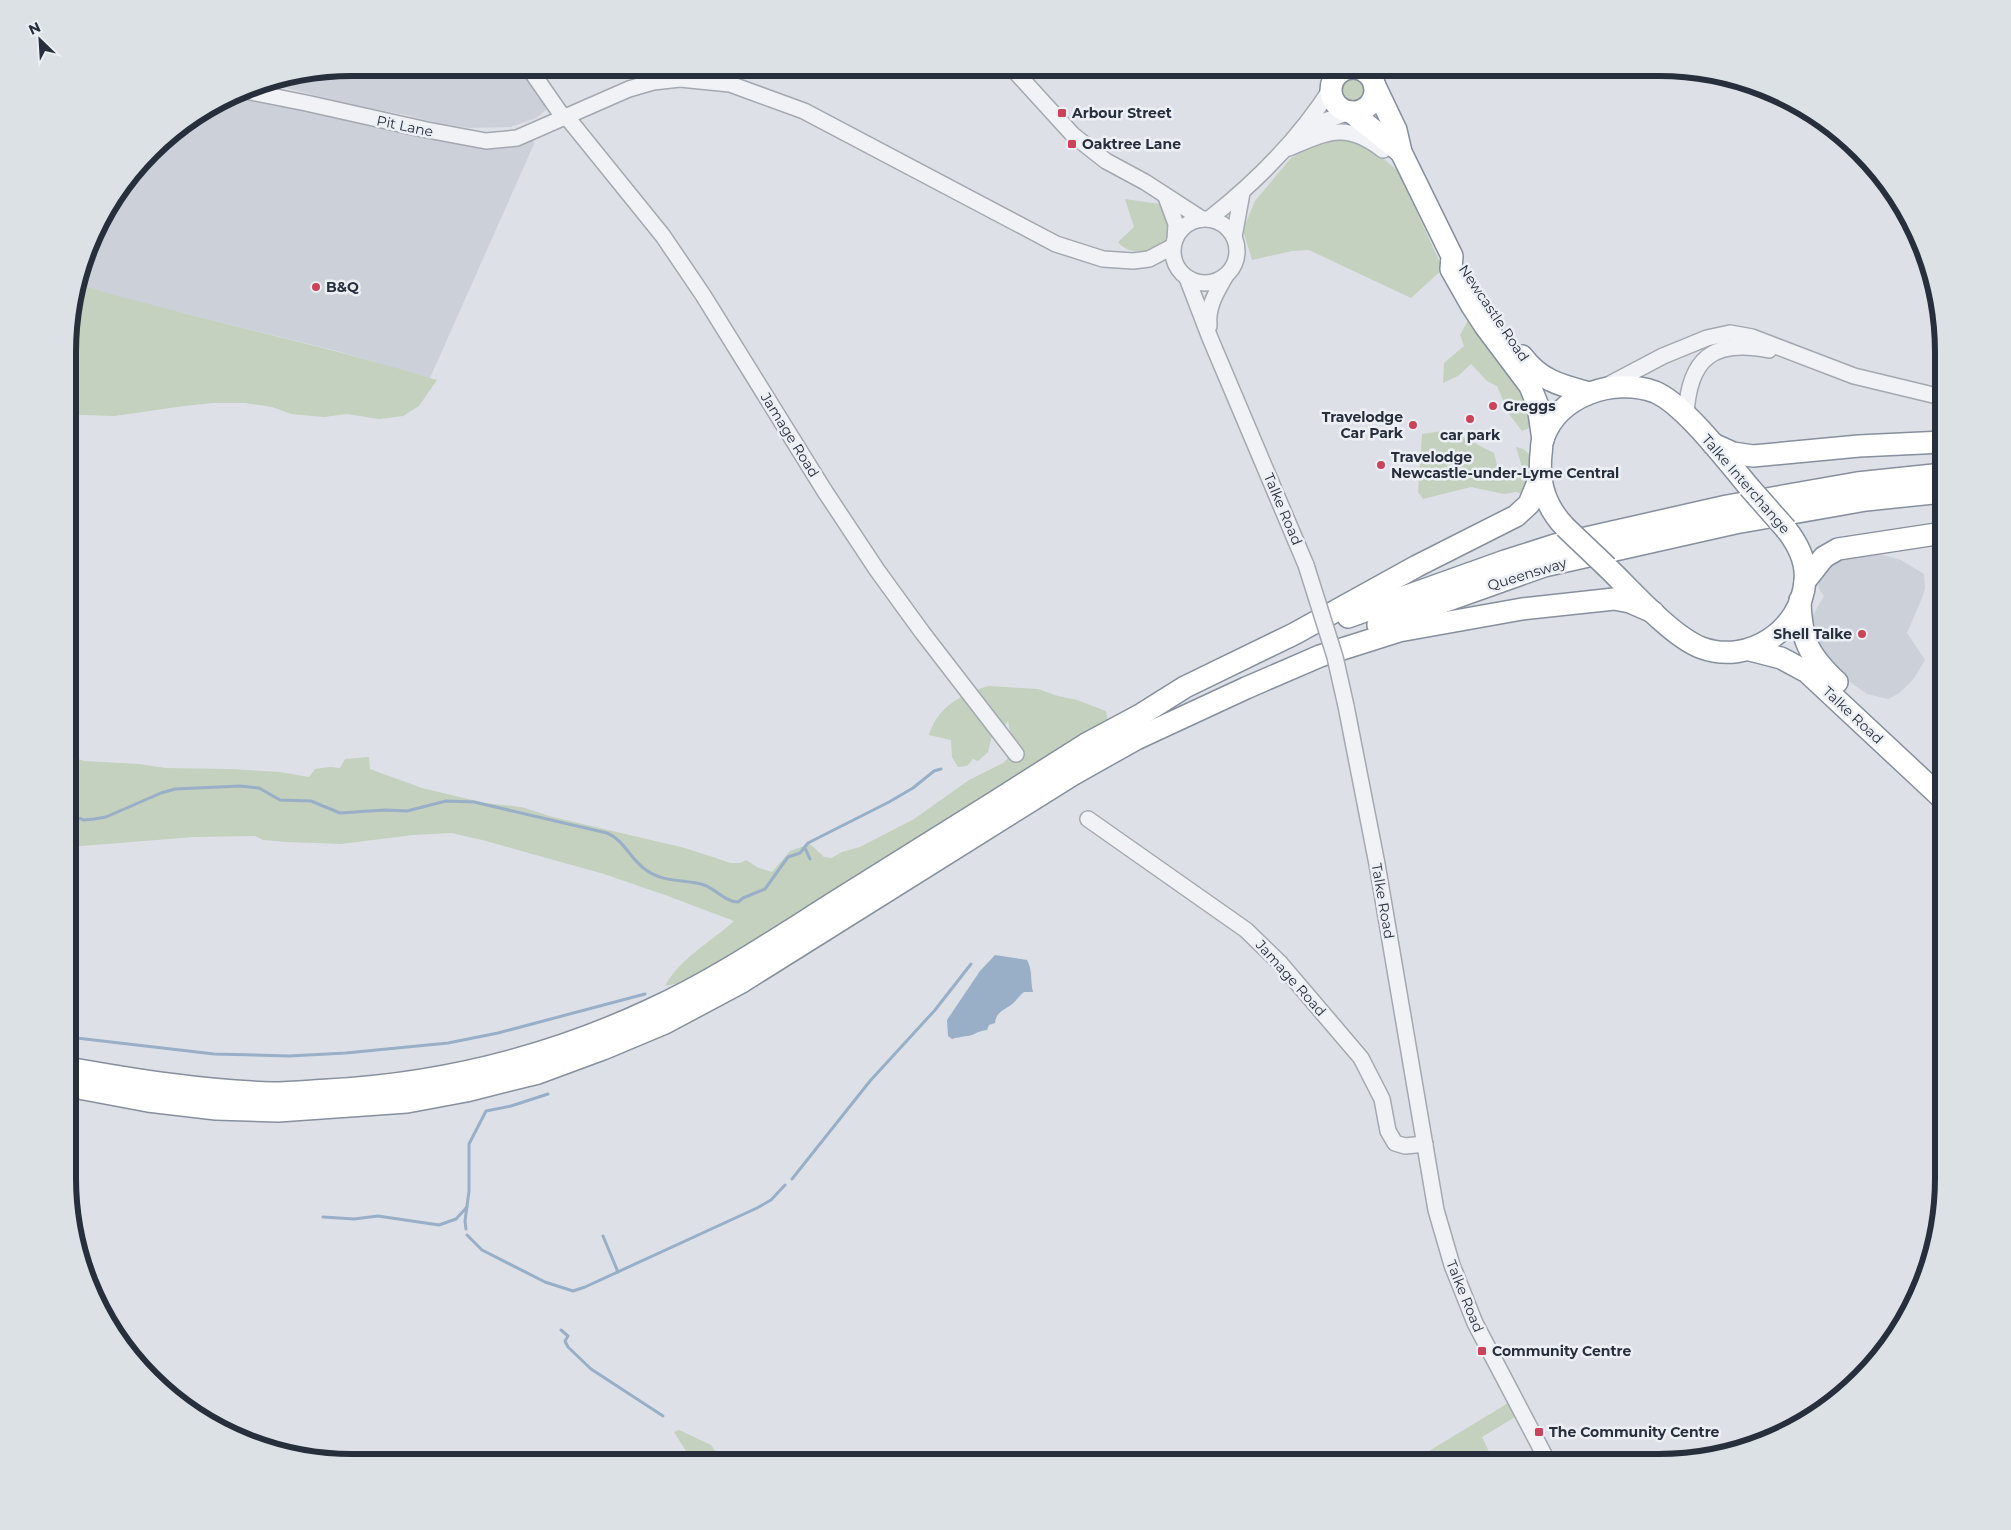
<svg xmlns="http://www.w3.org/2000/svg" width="2011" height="1530" viewBox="0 0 2011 1530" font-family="Montserrat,sans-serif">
<rect width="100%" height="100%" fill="#dde1e7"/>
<!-- built -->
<g fill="#cbd0d9">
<polygon points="352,68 519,68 540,93 547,109 536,118 511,127 469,128 441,124 406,115 352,105 263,82"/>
<polygon points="246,91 473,139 532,132 534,144 430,378 337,351 134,301 80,285 105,210 165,138"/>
<polygon points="1861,549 1901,560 1924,574 1925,588 1922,598 1907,633 1925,660 1913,680 1898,694 1888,699 1867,694 1844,678 1819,652 1810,626 1813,615 1824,596 1819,589 1818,577 1838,557"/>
</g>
<!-- green -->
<g fill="#c3d1be">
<circle cx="1353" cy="90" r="15"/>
<polygon points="1341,137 1366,144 1398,171 1443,269 1411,298 1309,250 1292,251 1252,260 1243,230 1255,201 1291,158 1324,141"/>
<path d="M1125 199 1167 205 1170 239 1161 250C1147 252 1128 255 1118 242L1134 227Z"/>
<path d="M80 285C198 320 319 343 437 380L419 406 403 416 379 419 347 414 324 417 291 414 272 407 245 403H213L184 406 115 416 81 415 70 417V314Z"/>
<polygon points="1471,315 1521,382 1534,426 1522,431 1509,414 1497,386 1487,381 1471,364 1458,376 1443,383 1444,363 1464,346 1460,335"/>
<path d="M1449 430 1494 453 1500 477 1523 470 1516 447C1540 451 1531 478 1529 496L1516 492 1504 494 1471 487 1423 499 1418 492 1422 434Z"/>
<path d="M988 686 1038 689 1058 696 1077 700 1106 711 1108 721 964 808 801 914 695 975 676 984 665 986C680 958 711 942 734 921L665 895 604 874 482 840 451 833 413 835 341 844 286 842 263 840 255 836 194 837 69 847V745L74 747 75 758 84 761 139 764 165 768 232 769 280 772 309 777 315 769 330 767 340 768 345 759 369 757 370 769 422 788 485 803 522 807 553 817 685 848 731 863H740L746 860 759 868 772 872 790 851 810 844 824 857 831 858 842 852 860 847 914 819 969 780 1003 763 1009 757 1012 744 1008 721 1004 727 993 732 988 752 978 761 973 759 967 766 958 767 952 757 951 740 929 735C937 707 962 694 988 686Z"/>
<polygon points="1508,1403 1515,1417 1482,1437 1494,1462 1411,1462"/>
<polygon points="679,1430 711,1445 723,1462 693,1462 674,1432"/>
</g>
<!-- water -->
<path fill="#98afc7" d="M995 955 1027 960C1033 971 1030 980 1033 992H1024C1019 996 1016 1001 1011 1005 1004 1010 996 1012 995 1023L989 1025 987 1030C977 1031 975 1035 968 1036 962 1037 958 1037 952 1039L948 1036 947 1020 980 971Z"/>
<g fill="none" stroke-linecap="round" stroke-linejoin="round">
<!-- stream -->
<g stroke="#98afc7" stroke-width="3">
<path d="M69 815 84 820 94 819 106 817 161 793 175 789 240 786 259 788 280 800 311 801 340 813 385 810 407 811 446 801 474 802 607 833C624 840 631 860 646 870 664 883 684 879 704 885 716 889 725 902 738 902L743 898 765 889 788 857 800 853 808 843 889 802 913 788 934 771 941 769"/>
<polyline points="805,848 810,859"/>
<polyline points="68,1037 214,1054 289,1056 346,1053 448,1043 498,1033 645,994"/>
<polyline points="792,1179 870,1081 935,1010 971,964"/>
<polyline points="323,1217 354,1219 378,1216 439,1225 456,1219 467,1207"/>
<polyline points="466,1229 465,1221 469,1191 469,1144 486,1111 511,1106 548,1094"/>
<polyline points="467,1235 482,1250 545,1282 573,1291 585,1287 757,1208 771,1200 785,1185"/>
<polyline points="603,1236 618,1272"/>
<polyline points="561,1330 568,1336 565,1341 568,1347 591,1369 663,1416"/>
</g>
<!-- minor casing -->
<g stroke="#a3a8b1" stroke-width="18">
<g id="minor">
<polyline points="529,68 563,117"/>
<polyline points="1012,68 1073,135 1106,161 1145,182 1202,219"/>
<polyline points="246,91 306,103 427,130 486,141 517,138 629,89 653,82 680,79 730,84 804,111 1056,244 1103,259 1133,261 1149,259 1172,247"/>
<polyline points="566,116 663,236 703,295 824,490 877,570 922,632 1016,754"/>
<polyline points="1303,129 1349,112"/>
<path d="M1289 148C1327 132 1346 121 1383 150"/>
<polyline points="1166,197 1176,224 1175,240"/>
<path d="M1209 219C1256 182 1300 138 1332 87"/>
<circle cx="1205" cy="251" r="32"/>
<polyline points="1234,237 1242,193"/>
<polyline points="1187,278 1210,338 1306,565"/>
<path d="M1209 326C1207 307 1216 293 1225 277"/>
<polyline points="1608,385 1663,356 1707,338 1730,333 1752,337 1854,376 1933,395 1943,394"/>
<path d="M1686 415C1689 358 1713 339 1769 350"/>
<polyline points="1346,706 1377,864 1436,1210 1452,1265 1475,1323 1548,1462"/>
<polyline points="1088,819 1246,930 1281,964 1361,1058 1382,1099 1388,1131 1395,1143 1405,1146 1425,1144"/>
</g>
</g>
<!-- highway casing -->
<g stroke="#858f9d" stroke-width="24">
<g id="highway">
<circle cx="1353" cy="90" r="22"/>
<polyline points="1374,84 1396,130 1401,152 1452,256 1451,269 1472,306 1485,326 1530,386 1538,406 1543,440"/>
<polyline points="1351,112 1401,152"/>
<path d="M1522 356C1541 381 1560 385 1589 393"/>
<polyline points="1713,444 1733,453 1753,456 1859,446 1943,442"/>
<path d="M1565 527C1545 506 1538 483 1541 454 1542 449 1541 443 1543 439 1558 395 1614 377 1655 392 1684 404 1728 462 1749 487"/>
<path d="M1607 567C1631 590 1672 637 1702 648 1749 665 1801 630 1805 581 1807 562 1797 543 1786 529"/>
<polyline points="1805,581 1824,557 1838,549 1943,533"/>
<path d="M1800 600C1801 640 1808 655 1837 682"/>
<polyline points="1348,617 1505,561 1555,545 1727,506 1857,483 1943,474"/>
<polyline points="1378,625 1544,566 1735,523 1866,500 1943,492"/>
<polyline points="1750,650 1781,658 1807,672 1943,799"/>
<path d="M68 1068C136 1080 203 1091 272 1093 291 1093 310 1091 328 1090 439 1084 549 1057 650 1010 720 978 785 933 851 892 930 843 1008 794 1086 744L1142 714 1185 687 1294 634 1417 566 1516 516 1529 504 1540 477"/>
<polyline points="68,1086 148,1101 216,1109 278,1111 407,1102 466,1091 538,1073 603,1049 665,1023 740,983 1072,775 1136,739 1246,688 1320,656 1399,631 1522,609 1614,599 1630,602 1653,612"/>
</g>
</g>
<!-- minor -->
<use href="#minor" stroke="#f0f2f5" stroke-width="15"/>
<!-- highway -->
<use href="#highway" stroke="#fff" stroke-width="21"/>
<!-- minor-bridge casing -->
<g stroke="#a3a8b1" stroke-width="18" stroke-linecap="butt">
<polyline id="minor-bridge" points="1306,565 1335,657 1346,706"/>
</g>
<!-- highway-bridge casing -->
<g stroke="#858f9d" stroke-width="24" stroke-linecap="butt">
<g id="highway-bridge">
<polyline points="1749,487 1786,529"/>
<polyline points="1565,527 1607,567"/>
</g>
</g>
<!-- minor-bridge -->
<use href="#minor-bridge" stroke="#f0f2f5" stroke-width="15"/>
<!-- highway-bridge -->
<use href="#highway-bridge" stroke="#fff" stroke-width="21"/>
</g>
<!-- markers -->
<g fill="#cc4258" stroke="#ecf0f5" stroke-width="2">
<rect x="1057" y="108" width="10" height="10" rx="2.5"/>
<rect x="1067" y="139" width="10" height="10" rx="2.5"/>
<circle cx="316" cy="287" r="5"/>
<circle cx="1493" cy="406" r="5"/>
<circle cx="1470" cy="419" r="5"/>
<circle cx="1413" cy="425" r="5"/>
<circle cx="1381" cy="465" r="5"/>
<circle cx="1862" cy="634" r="5"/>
<rect x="1477" y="1346" width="10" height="10" rx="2.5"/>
<rect x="1534" y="1427" width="10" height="10" rx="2.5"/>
</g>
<g text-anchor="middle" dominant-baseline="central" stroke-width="5" stroke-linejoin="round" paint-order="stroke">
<!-- poi labels -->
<g font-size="14" font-weight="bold" fill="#272f3d" stroke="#ecf0f5" text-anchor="start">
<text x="1072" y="113">Arbour Street</text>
<text x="1082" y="144">Oaktree Lane</text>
<text x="326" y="287">B&amp;Q</text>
<text x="1503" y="406">Greggs</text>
<text x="1403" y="417" text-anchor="end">Travelodge<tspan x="1403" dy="16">Car Park</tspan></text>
<text x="1470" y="435" text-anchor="middle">car park</text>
<text x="1391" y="457">Travelodge<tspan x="1391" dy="16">Newcastle-under-Lyme Central</tspan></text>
<text x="1852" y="634" text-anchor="end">Shell Talke</text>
<text x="1492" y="1351">Community Centre</text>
<text x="1549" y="1432">The Community Centre</text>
</g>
<!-- street labels -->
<g font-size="14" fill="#272f3d" stroke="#ecf0f5">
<text transform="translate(405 126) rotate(12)">Pit Lane</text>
<text transform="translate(1494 313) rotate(56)">Newcastle Road</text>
<text transform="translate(790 435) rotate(58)">Jamage Road</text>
<text transform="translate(1746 484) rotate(49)">Talke Interchange</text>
<text transform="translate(1283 509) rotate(67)">Talke Road</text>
<text transform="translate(1527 574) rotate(-17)">Queensway</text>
<text transform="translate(1853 715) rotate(43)">Talke Road</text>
<text transform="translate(1383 901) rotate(80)">Talke Road</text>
<text transform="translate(1291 978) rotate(48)">Jamage Road</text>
<text transform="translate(1465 1296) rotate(68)">Talke Road</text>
</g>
</g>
<!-- crop -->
<path d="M0 0H2011V1530H0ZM352 76H1659A276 276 0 0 1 1935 352V1178A276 276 0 0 1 1659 1454H352A276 276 0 0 1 76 1178V352A276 276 0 0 1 352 76Z" fill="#dce1e6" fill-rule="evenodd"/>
<path fill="none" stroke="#272f3d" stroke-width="6" d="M352 76H1659A276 276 0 0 1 1935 352V1178A276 276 0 0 1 1659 1454H352A276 276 0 0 1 76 1178V352A276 276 0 0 1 352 76Z"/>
<!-- north arrow -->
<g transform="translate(40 40) rotate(335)" stroke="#ecf0f5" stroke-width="4" paint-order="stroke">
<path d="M0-4L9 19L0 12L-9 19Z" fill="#272f3d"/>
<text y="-8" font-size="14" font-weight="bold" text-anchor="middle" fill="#272f3d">N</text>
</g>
</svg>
